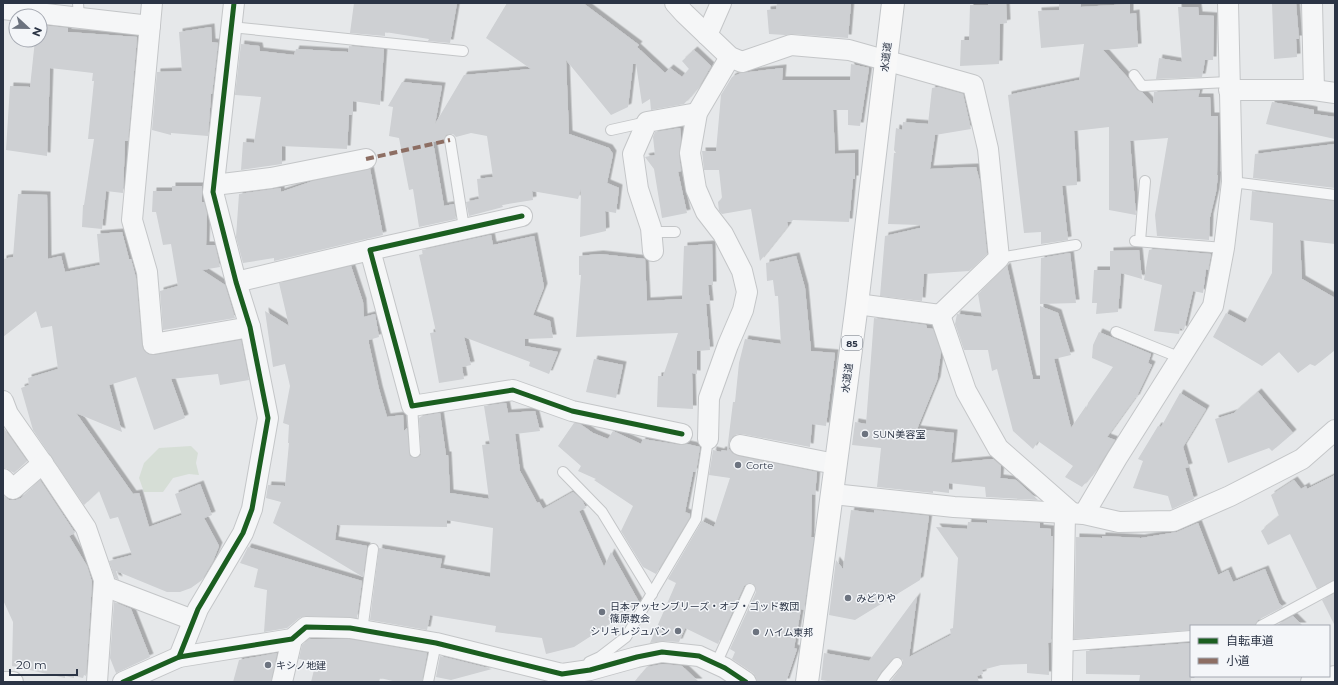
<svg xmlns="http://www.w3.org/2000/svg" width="1338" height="685" viewBox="0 0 1338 685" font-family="Montserrat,'Noto Sans JP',sans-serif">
<defs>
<filter id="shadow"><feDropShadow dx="3.5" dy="-3.5" stdDeviation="0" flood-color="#0004"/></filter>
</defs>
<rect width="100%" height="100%" fill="#e6e8ea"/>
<!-- green -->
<polygon fill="#d6ded6" points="191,446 198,453 196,463 199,475 189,474 173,478 163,492 144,492 139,478 144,463 159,448"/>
<!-- building -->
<g fill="#ced0d3" filter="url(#shadow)">
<polygon points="354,3 457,3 450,43 428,41 429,39 385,32 385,36 350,33"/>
<polygon points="507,3 583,3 639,45 637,47 665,73 670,68 682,77 689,69 682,61 694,50 711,66 699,87 684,104 651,110 650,99 642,104 636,64 633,64 628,107 611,115 566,60 569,134 609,148 613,154 607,183 619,188 616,213 605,211 606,231 580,237 581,189 578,199 532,191 533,200 502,205 503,207 469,216 466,202 479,199 477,179 493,177 487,136 471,133 456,137 453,134 449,134 446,135 444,140 433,142 444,206 454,204 456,219 419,227 413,189 409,190 399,138 389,136 393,107 388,106 402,82 442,86 435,124 464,75 531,69 486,38"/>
<polygon points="777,3 851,3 848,38 792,34 785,35 769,34 767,10 776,9"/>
<polygon points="988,3 1006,3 1007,23 1000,24 999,64 960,66 961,40 969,40 970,5 988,5"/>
<polygon points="1059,3 1081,3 1081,7 1130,4 1130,14 1136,13 1138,47 1103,50 1128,78 1137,90 1142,92 1153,104 1154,92 1200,90 1198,97 1210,97 1211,116 1218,116 1217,175 1218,175 1216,192 1210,217 1209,240 1157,236 1155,215 1168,138 1130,141 1136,215 1109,210 1109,127 1074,131 1077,185 1062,186 1068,240 1041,244 1041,232 1024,233 1008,95 1079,80 1084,44 1041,48 1038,11 1059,10"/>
<polygon points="1272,3 1296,3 1299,39 1296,39 1297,57 1274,59"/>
<polygon points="1178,7 1198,7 1199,15 1214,16 1213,60 1205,60 1202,77 1156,79 1159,58 1182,62"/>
<polygon points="40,25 68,28 68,32 137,37 128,141 125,141 123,193 106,191 102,229 82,227 83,205 84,205 94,139 88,139 94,81 92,81 93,73 50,68 47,156 6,150 10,86 30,87 35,40 40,40"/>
<polygon points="211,27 212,42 218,43 212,94 211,94 208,136 171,133 171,135 152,130 157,72 182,71 179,32"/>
<polygon points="241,44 259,46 260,51 294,55 296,49 348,52 349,46 384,49 380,105 353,101 353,115 349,115 347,149 282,146 282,164 241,170 243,142 254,143 261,97 235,95"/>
<polygon points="851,64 869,68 860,126 848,125 848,110 833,110 835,154 855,153 855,179 853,179 849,222 793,220 791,222 787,222 788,226 760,261 751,209 722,214 719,211 718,202 722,198 719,170 704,170 702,151 716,151 721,95 732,77 741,73 783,68 782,80 850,80"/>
<polygon points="938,87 963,94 971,129 935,135 930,169 976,167 980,182 987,254 969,271 924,274 922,301 880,296 885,236 920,228 920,225 888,224 894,153 896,153 894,150 896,128 902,130 903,122 928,124 932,88"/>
<polygon points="1272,102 1314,110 1314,114 1335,117 1335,139 1266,124"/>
<polygon points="680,128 681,137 679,155 681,171 678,172 687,213 662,218 654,169 645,157 655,155 653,137 655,132"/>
<polygon points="1335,144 1335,188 1253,178 1255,154"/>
<polygon points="370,169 383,235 274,261 274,258 243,263 236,237 239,194 281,188 281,192 313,181"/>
<polygon points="172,186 202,186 202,202 204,202 207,214 206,245 215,245 220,267 202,270 225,285 235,318 163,330 160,291 178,286 171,244 163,245 156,212 152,212 153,191 172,191"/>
<polygon points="1252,191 1335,201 1335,244 1300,240 1302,279 1335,298 1335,350 1315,366 1310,364 1298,373 1279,352 1262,366 1213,337 1226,313 1245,323 1272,273 1273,223 1250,220"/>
<polygon points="18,194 47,195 48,259 61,256 65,272 100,265 97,234 122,232 129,259 131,259 136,278 142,345 144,350 148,354 155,355 241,340 249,380 220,385 218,374 171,379 185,418 154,430 136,377 109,385 122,432 76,413 133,494 139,493 149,527 182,515 175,494 200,484 212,515 204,518 219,546 213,561 202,580 191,588 180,592 167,592 116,571 119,580 115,578 109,561 132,555 118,517 110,519 99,491 84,505 33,430 21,388 29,385 28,378 58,369 52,326 41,328 36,311 3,337 3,259 13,257"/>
<polygon points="491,235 493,245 534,236 544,287 533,315 550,321 553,338 525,339 525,346 558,352 549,374 529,366 530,362 464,337 471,365 462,367 464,379 439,383 430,333 436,332 419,255 423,254 422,250"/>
<polygon points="712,244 713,285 708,285 710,304 706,304 710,350 697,351 697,374 692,373 693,409 657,407 658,376 663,376 678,333 576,337 581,275 579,275 579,256 600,254 645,259 647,301 682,299 684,246"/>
<polygon points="1154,249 1211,254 1208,270 1206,269 1203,293 1193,291 1184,330 1180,328 1179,334 1154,331 1162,285 1144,280 1149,250"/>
<polygon points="1139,250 1142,279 1121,273 1118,312 1096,314 1097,303 1092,303 1094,270 1110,270 1110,251"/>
<polygon points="1070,253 1076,303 1040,304 1041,258"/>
<polygon points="796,256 805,288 811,351 835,353 826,426 812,424 810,447 742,434 737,434 732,437 729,443 729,449 732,453 738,456 817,472 815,495 812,494 811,537 814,537 804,610 801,609 794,648 797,649 786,682 757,682 756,677 753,673 732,659 735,652 730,649 756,592 755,586 752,583 747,584 744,586 718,644 685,628 679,642 663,641 650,643 676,583 668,579 702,521 714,527 730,478 709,475 713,450 721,452 722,450 727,451 733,402 735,402 739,363 745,339 781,344 778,296 775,296 773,280 767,281 766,263"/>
<polygon points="351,266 363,302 364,317 375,314 379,337 369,340 369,344 379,389 387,417 403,415 404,431 407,428 410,456 416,458 421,455 419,418 422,416 440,413 446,455 448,455 450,493 489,499 482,445 490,444 484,406 506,403 508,413 535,411 540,431 515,434 520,471 537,503 539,502 543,509 573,492 582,500 586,508 579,511 604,567 611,552 639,602 636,607 574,647 546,654 542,638 495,632 496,626 430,615 427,630 370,620 379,548 442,559 440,568 490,577 493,528 447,520 447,527 337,525 335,540 367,546 363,577 273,523 281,502 266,498 268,485 285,486 289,443 288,443 289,425 283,423 290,386 285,364 273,367 265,311 289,326 279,283"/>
<polygon points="1007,266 1033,379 1040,379 1040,306 1058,313 1071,355 1054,359 1071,428 1086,406 1087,410 1088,403 1113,367 1092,358 1093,345 1099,332 1151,354 1148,363 1152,365 1136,398 1135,398 1107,437 1115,440 1097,469 1082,487 1065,477 1073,466 1038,441 1033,449 1013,431 997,369 992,371 988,350 964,350 955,324 957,314 982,317 978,294"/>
<polygon points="874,318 926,325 927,328 933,329 941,352 937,380 917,429 954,433 951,463 993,459 1001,466 1000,478 1016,480 1038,500 986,497 985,487 949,483 949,493 933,491 933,493 877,487 881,448 852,445 855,422 866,424"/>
<polygon points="594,359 623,365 616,398 586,392"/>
<polygon points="1258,392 1293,433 1272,451 1269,448 1228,463 1215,419 1234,413"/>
<polygon points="1180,393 1206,409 1183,447 1189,467 1185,468 1194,499 1172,509 1168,496 1133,488 1143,461 1138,459 1158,426 1161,427"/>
<polygon points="574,423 580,424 593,433 608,439 613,431 641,444 643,439 680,445 687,444 700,447 696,472 693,472 685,512 690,514 690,517 656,574 643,567 621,531 633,506 594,480 596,479 578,471 581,466 558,446"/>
<polygon points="3,427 27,461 14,473 6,468 3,468"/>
<polygon points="1335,475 1335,580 1317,589 1290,534 1268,545 1261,531 1279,516 1271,495 1294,480 1301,489 1306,486 1307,489"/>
<polygon points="40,480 75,533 69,536 87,566 92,582 86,676 84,675 83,678 74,676 74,678 65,676 65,678 12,666 13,622 3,600 3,495 9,500 16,500 21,498"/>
<polygon points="851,510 874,513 874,510 929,516 920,580 855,620 829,615 836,560 843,569"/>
<polygon points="987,520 1040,523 1040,528 1051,529 1051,536 1053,536 1051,642 1048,643 1049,675 1027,673 1027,664 1001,665 982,670 983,674 977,676 979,682 890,682 903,665 903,660 898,657 892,659 881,672 876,682 834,682 821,680 824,653 869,661 917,596 909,657 951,635 950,629 953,628 958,558 936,527 967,529 968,522 987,523"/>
<polygon points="1198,523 1218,575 1228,570 1233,582 1265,569 1279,603 1283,607 1258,620 1255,626 1191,626 1191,630 1074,639 1076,537 1102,538 1102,536 1141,538 1177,532"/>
<polygon points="248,547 362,581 357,618 306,616 299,618 287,628 264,632 267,590 254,587 258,569 240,563"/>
<polygon points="1335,593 1335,626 1322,600"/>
<polygon points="114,602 131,609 150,657 116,673 110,658"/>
<polygon points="1293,616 1303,626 1275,626"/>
<polygon points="310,639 349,639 427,653 422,682 397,682 380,678 379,682 311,682 316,662 299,659 302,645"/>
<polygon points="1191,643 1191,681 1139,682 1140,675 1086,674 1086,651"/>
<polygon points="277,653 271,682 233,682 239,660"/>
<polygon points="440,656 492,669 451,680 436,677"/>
<polygon points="663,664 682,666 699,682 634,682 647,667"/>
</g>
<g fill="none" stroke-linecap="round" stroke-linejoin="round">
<!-- service casing -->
<g stroke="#c4c6c8" stroke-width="12">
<g id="service">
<polyline points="78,3 79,18"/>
<polyline points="231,27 463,51"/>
<polyline points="1134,75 1142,86 1229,82"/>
<polyline points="611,130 647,122"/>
<polyline points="450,140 464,228"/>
<polyline points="1232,182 1335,195"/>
<polyline points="652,232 675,232"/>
<polyline points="1135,241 1224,248"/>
<polyline points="1140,241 1145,181"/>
<polyline points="999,258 1076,245"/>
<polyline points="1116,332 1181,358"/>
<polyline points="412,406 415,452"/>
<polyline points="563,472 602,512 652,594"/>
<polyline points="1261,626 1335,586"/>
<polyline points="362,631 373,549"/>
<polyline points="1063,646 1191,636"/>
<polyline points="589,662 600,657 626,637 696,519 708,439"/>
<polyline points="716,664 750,589"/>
<polyline points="428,682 436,643"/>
<polyline points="882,682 886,676 897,663"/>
</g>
</g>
<!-- minor casing -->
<g stroke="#c4c6c8" stroke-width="22">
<g id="minor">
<polyline points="152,3 132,220 147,272 153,344 250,327"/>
<polyline points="675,3 684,13 730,57 742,62 791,45 849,50 973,85 988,149 999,258 940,315"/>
<polyline points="1312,3 1314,90"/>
<polyline points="3,9 150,26"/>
<polyline points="707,35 721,3"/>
<polyline points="1229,90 1314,90 1335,93"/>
<polyline points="214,185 271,178 366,159"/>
<polyline points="522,216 370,250 412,406 513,390 572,411 682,434"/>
<polyline points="653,251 651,228 638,189 633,154 647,122 697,113"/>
<polyline points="236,282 370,250"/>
<polyline points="857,304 940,315 966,391 998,448 1072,513"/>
<polyline points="3,401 8,414 50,474 86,528 104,580 97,682"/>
<polyline points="708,439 709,398 728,345 743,310 747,292 742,271 723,234 706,212 696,189 690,153 697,113 730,57"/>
<polyline points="740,445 835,464"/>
<polyline points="3,479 13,489 43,463"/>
<polyline points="833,494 954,507 1084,514 1119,522 1173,521 1230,496 1302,459 1335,430"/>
<polyline points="1084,514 1117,458 1213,306 1224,248 1232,182 1228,3"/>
<polyline points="104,586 193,620"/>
<polyline points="179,657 198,609 243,533 252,509 268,418 250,327 236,282 213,192 234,3"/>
<polyline points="3,682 13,682"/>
<polyline points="123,682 179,657 292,639 306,627 350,628 436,643 562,674 590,670 637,657 662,652 699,656 725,668 746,682"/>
<polyline points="282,682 292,639"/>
<polyline points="1062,682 1065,513"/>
<polyline points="1311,682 1335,676"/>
</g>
</g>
<!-- primary casing -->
<g stroke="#c2c5c8" stroke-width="24">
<polyline id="primary" points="807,682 857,304 893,3"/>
</g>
<!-- service -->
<use href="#service" stroke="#f5f6f7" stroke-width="10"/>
<!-- minor -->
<use href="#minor" stroke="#f5f6f7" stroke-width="20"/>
<!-- primary -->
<use href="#primary" stroke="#f8f8f8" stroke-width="22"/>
<!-- quiet -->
<polyline stroke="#8d6e63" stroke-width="4" stroke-dasharray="8 4" stroke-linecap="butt" points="366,159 450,140"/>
<!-- cycleway casing -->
<g stroke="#f4f6f9" stroke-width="8">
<g id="cycleway">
<polyline points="522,216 370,250 412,406 513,390 572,411 682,434"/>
<polyline points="179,657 198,609 243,533 252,509 268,418 250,327 236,282 213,192 234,3"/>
<polyline points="123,682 179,657 292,639 306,627 350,628 436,643 562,674 590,670 637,657 662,652 699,656 725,668 746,682"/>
</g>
</g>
<!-- cycleway -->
<use href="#cycleway" stroke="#1b5e20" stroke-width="5"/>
</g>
<!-- markers -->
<g fill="#6c737f" stroke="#f4f6f9" stroke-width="1.5">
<circle cx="865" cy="434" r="4"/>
<circle cx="738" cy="465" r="4"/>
<circle cx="848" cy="598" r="4"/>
<circle cx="602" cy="612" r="4"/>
<circle cx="678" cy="631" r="4"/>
<circle cx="756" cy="632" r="4"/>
<circle cx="268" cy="665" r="4"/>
</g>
<g text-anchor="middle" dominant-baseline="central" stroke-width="3" stroke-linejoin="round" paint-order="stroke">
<!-- shield labels -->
<rect fill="#f4f6f9" stroke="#676e7b" stroke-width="1" x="842" y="336" width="20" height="14" rx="3"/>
<g font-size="9" font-weight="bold" fill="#2b3445">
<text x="852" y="343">85</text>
</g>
<!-- street labels -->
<g font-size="10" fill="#2b3445" stroke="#f4f6f9">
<text transform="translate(886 57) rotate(-83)">水道道</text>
<text transform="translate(847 378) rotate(-82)">水道道</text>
</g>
<!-- poi labels -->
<g font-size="10" fill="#2b3445" stroke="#f4f6f9" text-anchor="start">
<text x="873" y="434">SUN美容室</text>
<text x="746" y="465">Corte</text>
<text x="856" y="598">みどりや</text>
<text x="610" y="606">日本アッセンブリーズ・オブ・ゴッド教団<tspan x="610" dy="12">篠原教会</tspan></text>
<text x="670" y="631" text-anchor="end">シリキレジュバン</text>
<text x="764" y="632">ハイム東邦</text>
<text x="276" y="665">キシノ地建</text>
</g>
</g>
<!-- border -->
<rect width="1338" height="685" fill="none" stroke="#2b3445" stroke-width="8"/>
<!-- legend -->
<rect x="1190" y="625" width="140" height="52" fill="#f4f6f9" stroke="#a4a8b1"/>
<rect x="1198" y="638" width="20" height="6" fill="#1b5e20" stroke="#a4a8b1"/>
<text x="1226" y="645" font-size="12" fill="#2b3445">自転車道</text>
<rect x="1198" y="658" width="20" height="6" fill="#8d6e63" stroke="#a4a8b1"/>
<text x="1226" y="665" font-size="12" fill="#2b3445">小道</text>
<!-- north arrow -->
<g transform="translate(28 28) rotate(112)"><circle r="19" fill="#f4f6f9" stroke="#a4a8b1"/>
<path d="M0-3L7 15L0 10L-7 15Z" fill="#6c737f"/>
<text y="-6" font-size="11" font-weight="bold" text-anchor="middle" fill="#2b3445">N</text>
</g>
<!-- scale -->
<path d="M10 669v6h67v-6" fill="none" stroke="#2b3445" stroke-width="2"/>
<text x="16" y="669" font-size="12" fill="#2b3445" stroke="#f4f6f9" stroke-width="3" paint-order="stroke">20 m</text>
</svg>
